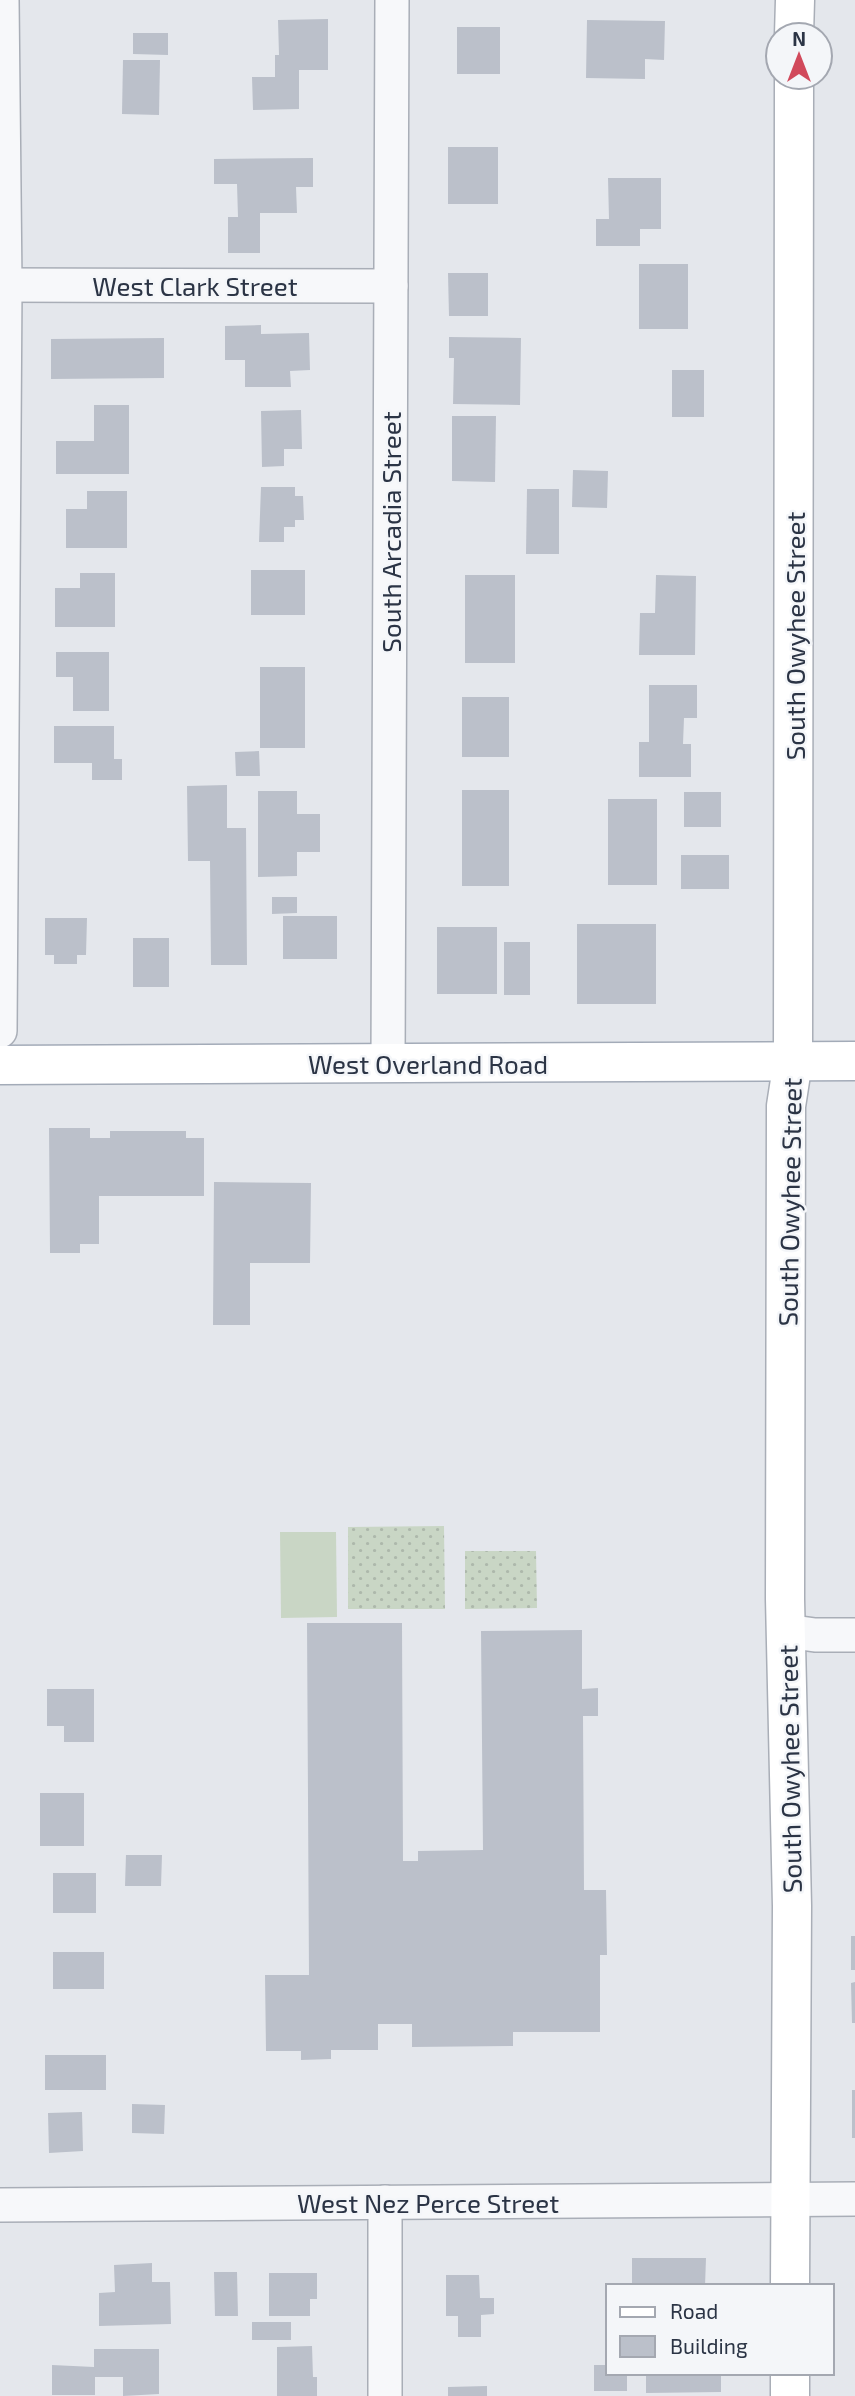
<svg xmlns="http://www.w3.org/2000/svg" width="855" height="2396" viewBox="0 0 855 2396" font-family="'Exo 2',sans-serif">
<defs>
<pattern id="grass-dots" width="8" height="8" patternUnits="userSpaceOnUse" patternTransform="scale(1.75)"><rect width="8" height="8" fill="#c9d6c5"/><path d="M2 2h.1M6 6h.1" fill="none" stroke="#adb8ab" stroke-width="1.8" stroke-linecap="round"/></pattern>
</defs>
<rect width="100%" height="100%" fill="#e4e7ec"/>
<!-- grass -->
<g fill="url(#grass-dots)">
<polygon points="444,1526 445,1609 348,1609 348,1527"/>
<polygon points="465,1551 536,1551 537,1608 465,1609"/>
</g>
<!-- pitch -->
<polygon fill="#c9d6c5" points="280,1532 336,1532 337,1617 281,1618"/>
<!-- building -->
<g fill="#bbc0ca">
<polygon points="328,19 328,70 299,70 299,109 253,110 252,77 275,77 275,55 279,55 278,20"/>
<polygon points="587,20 665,21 664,60 645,59 645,79 586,78"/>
<rect x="457" y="27" width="43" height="47"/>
<polygon points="133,33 168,33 168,55 133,54"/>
<polygon points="123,60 160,60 159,115 122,114"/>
<rect x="448" y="147" width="50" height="57"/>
<polygon points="313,158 313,187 296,187 297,213 260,213 260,253 228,253 228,217 238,217 237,184 214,184 214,159"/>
<polygon points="608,178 661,178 661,229 640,229 640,246 596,246 596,219 609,219"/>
<rect x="639" y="264" width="49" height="65"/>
<polygon points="448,273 488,273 488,316 449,316"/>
<polygon points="261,325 261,334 309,333 310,370 290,371 291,387 245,387 245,360 225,360 225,326"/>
<polygon points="449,337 521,338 520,405 453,404 454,358 449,358"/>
<polygon points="164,338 164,378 51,379 51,339"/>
<rect x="672" y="370" width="32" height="47"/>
<polygon points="94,405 129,405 129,474 56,474 56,441 94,441"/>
<polygon points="301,410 302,449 284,449 284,466 262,467 261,411"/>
<polygon points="452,416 496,416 495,482 452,481"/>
<polygon points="573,470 608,471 607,508 572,507"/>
<polygon points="261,487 295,487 295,496 303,496 304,520 295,520 295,527 284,527 284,542 259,542"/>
<polygon points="527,489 559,489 559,554 526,554"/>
<polygon points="87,491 127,491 127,548 66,548 66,509 87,509"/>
<rect x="251" y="570" width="54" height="45"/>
<polygon points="80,573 115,573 115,627 55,627 55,588 80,588"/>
<rect x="465" y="575" width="50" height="88"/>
<polygon points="656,575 696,576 695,655 639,655 640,613 655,613"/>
<polygon points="56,652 109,652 109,711 73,711 73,677 56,677"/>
<rect x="260" y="667" width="45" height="81"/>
<polygon points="649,685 697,685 697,718 684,718 683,744 691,744 691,777 639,777 639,742 649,742"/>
<rect x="462" y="697" width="47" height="60"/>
<polygon points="54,726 114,726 114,759 122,759 122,780 92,780 92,763 54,763"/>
<polygon points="259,751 260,776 236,776 235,752"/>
<polygon points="227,785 227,828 246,828 247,965 211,965 210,861 188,861 187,786"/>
<rect x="462" y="790" width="47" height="96"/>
<polygon points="258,791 297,791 297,814 320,814 320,852 297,852 297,876 258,877"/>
<rect x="684" y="792" width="37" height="35"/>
<rect x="608" y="799" width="49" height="86"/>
<rect x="681" y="855" width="48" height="34"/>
<polygon points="272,897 297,897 297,913 272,914"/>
<rect x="283" y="916" width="54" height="43"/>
<polygon points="45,918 87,918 86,955 77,955 77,964 54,964 54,955 45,955"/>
<rect x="577" y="924" width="79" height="80"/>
<rect x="437" y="927" width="60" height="67"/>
<rect x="133" y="938" width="36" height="49"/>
<rect x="504" y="942" width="26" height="53"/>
<polygon points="49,1128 90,1128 90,1138 110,1138 110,1131 186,1131 186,1138 204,1138 204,1196 99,1196 99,1244 80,1244 80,1253 50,1253"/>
<polygon points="214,1182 311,1183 310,1263 250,1263 250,1325 213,1325"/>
<polygon points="307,1623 402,1623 403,1861 418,1861 418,1851 483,1850 481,1631 582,1630 582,1689 598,1688 598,1716 583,1716 584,1890 606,1890 607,1955 600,1955 600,2032 513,2032 513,2046 412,2047 412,2024 378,2024 378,2050 331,2050 331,2059 301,2060 301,2051 266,2051 265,1975 309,1975"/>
<polygon points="47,1689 94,1689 94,1742 64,1742 64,1726 47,1726"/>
<rect x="40" y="1793" width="44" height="53"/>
<polygon points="126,1855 162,1855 161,1886 125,1886"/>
<rect x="53" y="1873" width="43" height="40"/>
<rect x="851" y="1936" width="4" height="34"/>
<rect x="53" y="1952" width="51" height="37"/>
<polygon points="855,1982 855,2023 852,2023 851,1983"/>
<rect x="45" y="2055" width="61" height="35"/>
<rect x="852" y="2090" width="3" height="48"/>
<polygon points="132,2104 165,2105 164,2134 132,2133"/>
<polygon points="82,2112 83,2151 49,2153 48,2113"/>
<polygon points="632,2258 706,2258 705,2286 632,2286"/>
<polygon points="152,2263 152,2282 170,2282 171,2324 99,2326 99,2293 115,2292 114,2265"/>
<polygon points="214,2272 237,2272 238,2316 215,2316"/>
<polygon points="269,2273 317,2273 317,2299 310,2299 310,2316 269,2316"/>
<polygon points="446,2275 479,2275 480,2298 494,2298 494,2314 481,2315 481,2337 458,2337 458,2316 446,2316"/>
<rect x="252" y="2322" width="39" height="18"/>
<polygon points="312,2346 313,2377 317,2377 317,2396 277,2396 277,2347"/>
<polygon points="94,2349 159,2349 159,2394 123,2396 123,2377 95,2377 95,2395 52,2395 52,2365 94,2367"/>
<polygon points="594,2365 608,2365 608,2373 627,2373 627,2391 594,2391"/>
<polygon points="646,2373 721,2373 721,2392 646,2393"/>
<polygon points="487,2386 487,2396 448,2396 448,2387"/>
</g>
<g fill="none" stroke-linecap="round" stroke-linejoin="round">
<!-- street casing -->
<g stroke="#a9aeb7" stroke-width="36">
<g id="street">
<polyline points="0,285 391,286"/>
<polyline points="0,1031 5,285 2,0"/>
<polyline points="388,1063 392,0"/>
<polyline points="786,1631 815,1635 855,1635"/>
<polyline points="385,2202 385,2396"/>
<polyline points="0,2205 855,2199"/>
</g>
</g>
<!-- secondary casing -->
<g stroke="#a9aeb7" stroke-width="41">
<g id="secondary">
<polyline points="794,35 795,0"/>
<polyline points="790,2286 792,1906 785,1599 786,1106 793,1061 794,77"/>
<polyline points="790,2373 790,2396"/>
</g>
</g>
<!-- primary casing -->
<g stroke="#a3abb8" stroke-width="41">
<polyline id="primary" points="0,1065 855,1061"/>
</g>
<!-- street -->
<use href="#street" stroke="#f7f8fa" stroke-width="33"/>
<!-- secondary -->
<use href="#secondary" stroke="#fff" stroke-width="38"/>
<!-- primary -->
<use href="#primary" stroke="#fff" stroke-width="38"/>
</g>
<g text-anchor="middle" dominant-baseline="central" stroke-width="5" stroke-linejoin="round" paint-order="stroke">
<!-- street labels -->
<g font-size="26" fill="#2b3445" stroke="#f4f6f9">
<text x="195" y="285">West Clark Street</text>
<text transform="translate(390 532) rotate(-90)">South Arcadia Street</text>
<text transform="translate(794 636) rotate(-90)">South Owyhee Street</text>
<text x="428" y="1063">West Overland Road</text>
<text transform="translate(789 1202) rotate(-89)">South Owyhee Street</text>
<text transform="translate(789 1769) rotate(-91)">South Owyhee Street</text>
<text x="428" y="2202">West Nez Perce Street</text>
</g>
</g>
<!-- legend -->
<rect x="606" y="2284" width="228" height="91" fill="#f4f6f9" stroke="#a4a8b1" stroke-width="2"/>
<rect x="620" y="2307" width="35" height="10" fill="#ffffff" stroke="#a4a8b1" stroke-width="2"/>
<text x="670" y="2319" font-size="21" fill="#2b3445">Road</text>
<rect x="620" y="2336" width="35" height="21" fill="#bbc0ca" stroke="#a4a8b1" stroke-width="2"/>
<text x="670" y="2354" font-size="21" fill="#2b3445">Building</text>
<!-- north arrow -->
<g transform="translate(799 56)"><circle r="33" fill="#f4f6f9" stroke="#a4a8b1" stroke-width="2"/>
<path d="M0-5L12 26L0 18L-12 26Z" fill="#d1495b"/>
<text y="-10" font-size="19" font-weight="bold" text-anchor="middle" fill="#2b3445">N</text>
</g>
</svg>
